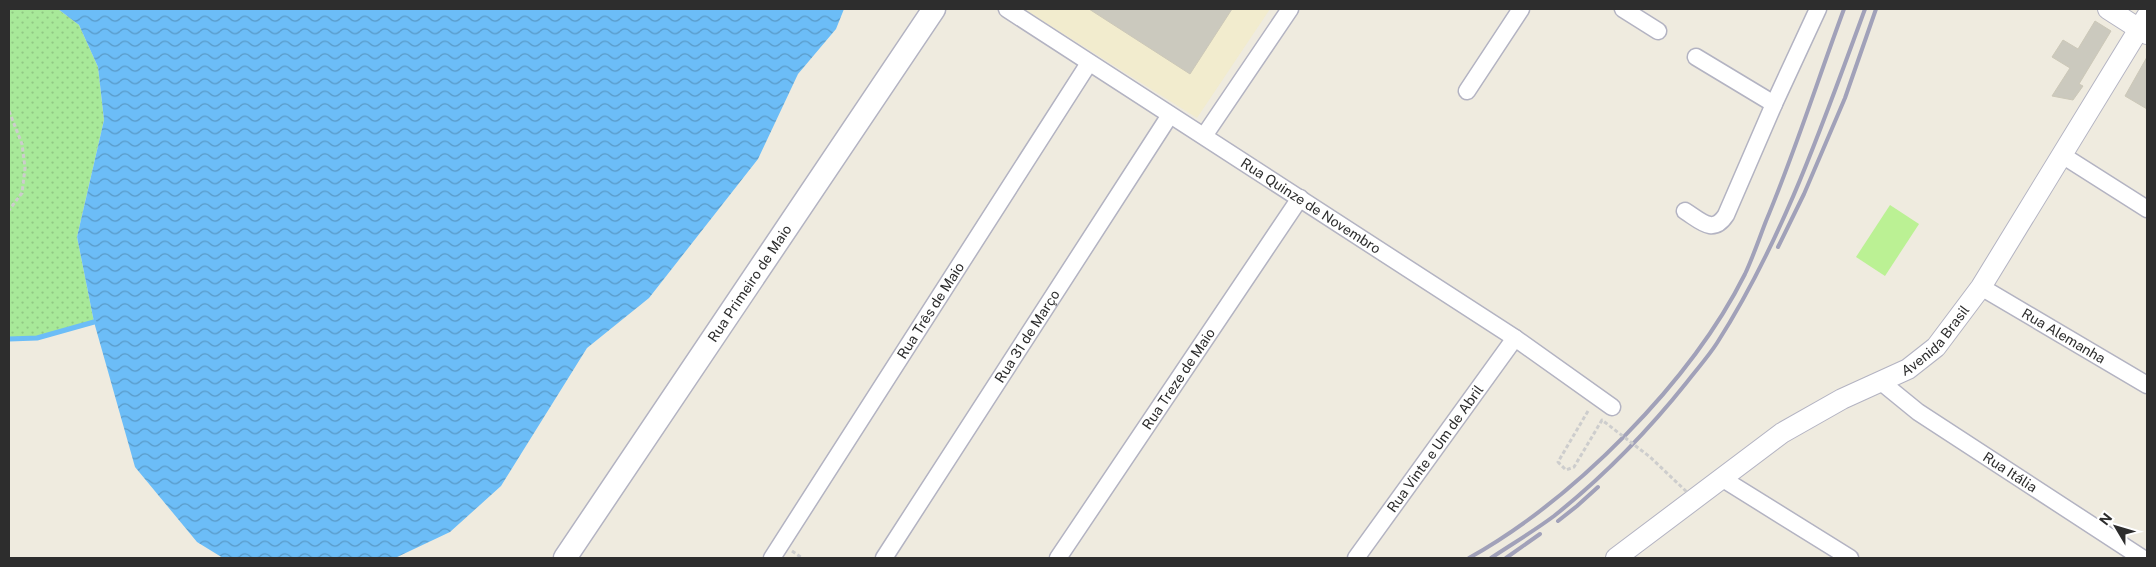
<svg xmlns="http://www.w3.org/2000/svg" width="2156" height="567" viewBox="0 0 2156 567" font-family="'Public Sans',sans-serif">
<defs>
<pattern id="grass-dots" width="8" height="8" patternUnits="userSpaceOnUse" patternTransform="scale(1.25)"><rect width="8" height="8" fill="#a8e999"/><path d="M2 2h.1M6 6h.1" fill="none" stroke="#91c884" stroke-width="1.8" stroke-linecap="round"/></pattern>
<pattern id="water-waves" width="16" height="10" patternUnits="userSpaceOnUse" patternTransform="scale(1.25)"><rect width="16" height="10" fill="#6cbdf7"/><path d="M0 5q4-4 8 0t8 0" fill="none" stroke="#599ac8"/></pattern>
</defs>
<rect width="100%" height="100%" fill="#efebdf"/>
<!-- education -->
<polygon fill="#f2ecce" points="1024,9 1270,9 1197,118"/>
<!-- grass -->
<polygon fill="url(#grass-dots)" points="9,9 58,9 79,25 98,67 104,120 77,237 94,322 37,338 9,338"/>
<!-- pitch -->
<polygon fill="#bbf194" points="1890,205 1919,224 1885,276 1856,257"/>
<!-- water -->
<polygon fill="url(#water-waves)" points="58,9 844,9 836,29 798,74 758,159 649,298 587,348 501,486 450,532 395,558 223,558 197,542 135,467 94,322 77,237 104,120 98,67 79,25"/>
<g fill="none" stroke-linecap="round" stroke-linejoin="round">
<!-- stream -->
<polyline stroke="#6cbdf7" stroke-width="5" points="9,339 37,338 94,322"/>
</g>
<!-- building -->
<g fill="#cbc9be" stroke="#ccc8b8">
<polygon points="1089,9 1232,9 1190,74"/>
<polygon points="2095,21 2111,31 2079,84 2083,86 2073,100 2052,96 2070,68 2052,57 2063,40 2078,49"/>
<polygon points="2147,57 2147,109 2125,96"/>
</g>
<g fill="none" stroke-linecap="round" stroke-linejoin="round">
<!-- minor casing -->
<g stroke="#b3b3c2" stroke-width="19">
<g id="minor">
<path id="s1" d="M1007 9 1515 338 1612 407"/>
<polyline points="1623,9 1658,31"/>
<polyline points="1696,57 1774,104"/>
<polyline points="1467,91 1521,9"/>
<polyline points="1204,136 1290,9"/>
<polyline points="2062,155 2147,209"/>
<path d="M1685 211C1701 221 1713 235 1726 215L1774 104 1818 9"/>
<path id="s2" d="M1981 287 2147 385"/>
<path id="s3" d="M1880 381 1918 412 2142 558"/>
<polyline points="1723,479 1850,558"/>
<path id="s4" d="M772 558 1089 63"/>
<path id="s5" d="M884 558 1170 115"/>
<path id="s6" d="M1058 558 1300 198"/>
<path id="s7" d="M1356 558 1515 338"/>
</g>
</g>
<!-- tertiary casing -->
<g stroke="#b3b3c2" stroke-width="22">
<g id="tertiary">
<polyline points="2108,9 2147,34"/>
<path id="s8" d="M1616 558 1782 433 1842 399 1908 369 1936 347 1981 287 2147 16"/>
</g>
</g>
<!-- secondary casing -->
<g stroke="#b3b3c2" stroke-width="25">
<g id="secondary">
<path id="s9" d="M565 558 934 9"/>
</g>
</g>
<!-- path -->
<g stroke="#cdcdcd" stroke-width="3" stroke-dasharray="4 2.5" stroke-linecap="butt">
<polyline points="9,111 22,144 25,168 22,193 9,210"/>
<polyline points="792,551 802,558"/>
</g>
<!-- minor -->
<use href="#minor" stroke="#fff" stroke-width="16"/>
<!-- tertiary -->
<use href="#tertiary" stroke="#fff" stroke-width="20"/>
<!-- secondary -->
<use href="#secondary" stroke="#fff" stroke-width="22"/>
<!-- rail -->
<g stroke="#a1a1b9" stroke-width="4">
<polyline points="1778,247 1804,194 1845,98 1876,9"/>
<polyline points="1558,521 1577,506 1598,487"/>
<path d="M1469 558C1574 499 1691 382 1745 274 1753 257 1759 239 1766 221 1795 152 1818 79 1844 9"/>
<path d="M1491 558C1512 544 1534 531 1554 516 1603 477 1648 431 1687 382 1697 369 1708 357 1717 343 1783 240 1823 123 1865 9"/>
<polyline points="1506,558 1540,534"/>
</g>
<!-- path-bridge -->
<polyline stroke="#cdcdcd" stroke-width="3" stroke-dasharray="4 2.5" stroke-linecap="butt" points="1588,411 1558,462 1566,470 1574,467 1602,420 1650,457 1688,493"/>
</g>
<g text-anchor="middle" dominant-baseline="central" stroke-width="4" stroke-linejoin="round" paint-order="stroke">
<!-- street labels -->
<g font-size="14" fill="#2d2d2d" stroke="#fff">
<text stroke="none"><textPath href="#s1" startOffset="362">Rua Quinze de Novembro</textPath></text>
<text stroke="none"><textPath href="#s9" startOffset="331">Rua Primeiro de Maio</textPath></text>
<text stroke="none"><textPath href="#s4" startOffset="294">Rua Três de Maio</textPath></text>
<text stroke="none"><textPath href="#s2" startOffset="96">Rua Alemanha</textPath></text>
<text stroke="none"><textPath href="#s5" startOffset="264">Rua 31 de Março</textPath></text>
<text stroke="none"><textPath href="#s8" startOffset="389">Avenida Brasil</textPath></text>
<text stroke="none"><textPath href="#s6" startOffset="216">Rua Treze de Maio</textPath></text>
<text stroke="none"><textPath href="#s7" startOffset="135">Rua Vinte e Um de Abril</textPath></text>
<text stroke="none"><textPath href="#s3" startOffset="159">Rua Itália</textPath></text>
</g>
</g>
<!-- border -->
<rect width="2156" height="567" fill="none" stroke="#2d2d2d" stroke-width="20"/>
<!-- north arrow -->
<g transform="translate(2116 527) rotate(308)" stroke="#ffffff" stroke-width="4" paint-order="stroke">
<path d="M0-4L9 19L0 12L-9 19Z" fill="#2d2d2d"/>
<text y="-8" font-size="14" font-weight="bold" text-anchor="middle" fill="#2d2d2d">N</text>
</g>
</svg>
